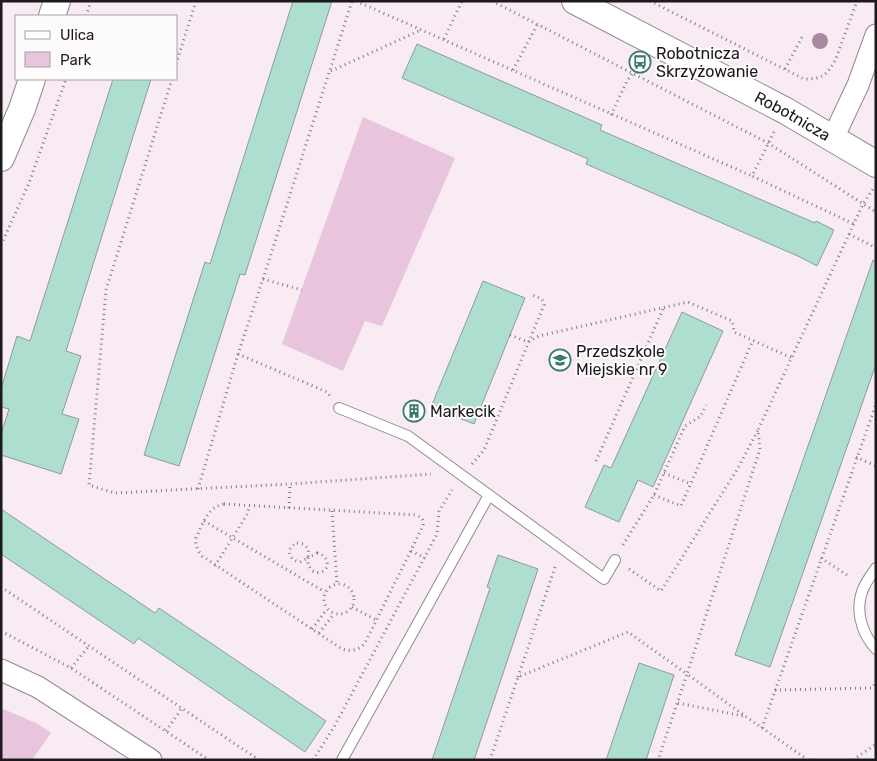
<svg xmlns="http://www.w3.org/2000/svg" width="877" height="761" viewBox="0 0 877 761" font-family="Rubik,sans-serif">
<rect width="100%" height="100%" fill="#f8ebf3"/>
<!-- green -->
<g fill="#e8c5dc">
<polygon points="363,117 455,158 382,326 365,321 343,371 282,344"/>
<polygon points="1,708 38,724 51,733 32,760 1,760"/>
</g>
<!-- building -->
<g fill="#aeded0" stroke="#8e9c97">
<polygon points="293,1 332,1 245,275 240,274 179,466 144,455 205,262 210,264"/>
<polygon points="417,44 602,125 600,130 815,223 816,221 834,230 817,266 800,257 586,164 588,159 402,78"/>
<polygon points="113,79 151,79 66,351 81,356 62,414 79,419 61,474 1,455 1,434 9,409 1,407 1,389 17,336 30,341"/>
<polygon points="873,260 876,261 876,364 770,667 735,655"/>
<polygon points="483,281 525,298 474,424 431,407"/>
<polygon points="682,312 723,331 653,487 638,480 619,522 585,507 604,465 611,468"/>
<polygon points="1,509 155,613 159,608 326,721 305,752 138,638 134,644 1,554"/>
<polygon points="498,555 538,569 474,760 432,760 490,588 487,587"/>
<polygon points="639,663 674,675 646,760 606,760"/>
</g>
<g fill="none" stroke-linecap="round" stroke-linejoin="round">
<!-- service casing -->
<g stroke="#94888f" stroke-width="12">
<g id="service">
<polyline points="339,408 408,436 489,495"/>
<path d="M876 568C872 574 868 579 865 585 854 606 860 632 876 649"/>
<polyline points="342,760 489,495 604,579 615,560"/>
</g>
</g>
<!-- minor casing -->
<g stroke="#94888f" stroke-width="23">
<g id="minor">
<polyline points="833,138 858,85 876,35"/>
<polyline points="1,670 38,687 151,760"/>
</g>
</g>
<!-- tertiary casing -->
<g stroke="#94888f" stroke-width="28">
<g id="tertiary">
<path id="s1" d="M575 1 786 111 876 164"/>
<polyline points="52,16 57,1"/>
<polyline points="1,158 22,109 32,79"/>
</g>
</g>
<!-- path -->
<g stroke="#847c81" stroke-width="3" stroke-dasharray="1 4" stroke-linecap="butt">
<polyline points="356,1 752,176"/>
<polyline points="492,1 768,143 876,212"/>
<path d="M650 1 804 79C822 79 826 76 835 61L857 1"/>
<polyline points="1,6 3,1"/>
<polyline points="86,16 91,1"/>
<polyline points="444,39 462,1"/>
<polyline points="176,64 196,1"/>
<polyline points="785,69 802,37"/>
<polyline points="513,70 537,25"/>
<polyline points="331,71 421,30"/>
<polyline points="172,79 106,290 89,485 115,493 290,484 431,474"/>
<polyline points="611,115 627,81 633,73"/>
<polyline points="774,132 752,176 854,224"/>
<polyline points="849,234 876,248"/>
<polyline points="1,245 29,183 66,79"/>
<polyline points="263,279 302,290"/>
<polyline points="510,335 528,342 539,336 688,302 732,321 734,332 792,358"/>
<polyline points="238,354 327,392 330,396"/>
<polyline points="856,457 876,466"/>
<polyline points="596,461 664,307"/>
<polyline points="472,464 484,450 544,305 542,299 530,294"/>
<polyline points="664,473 691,484"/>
<polyline points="198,489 238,354 263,279 352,1"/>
<polyline points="654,495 681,506 753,340"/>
<path d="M224 504 416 515C422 517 424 520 423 526L365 643C359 650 351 652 342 649L202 556C198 551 195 545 196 538 203 524 207 507 224 504Z"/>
<polyline points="289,508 290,484"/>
<polyline points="332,511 337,584"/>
<polyline points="204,521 325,592"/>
<path d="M297 543 303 544C309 548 309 551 308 558L300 562C288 560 285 548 297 543Z"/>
<polyline points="623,545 654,495 685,426 701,416 706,405"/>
<polyline points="411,551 425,558"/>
<path d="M317 553C335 557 327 580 311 570L308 564V558Z"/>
<polyline points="821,558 850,577"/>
<polyline points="215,566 248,513 249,506"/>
<polyline points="629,569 661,591 738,468 758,430"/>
<circle cx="339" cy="599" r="15"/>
<polyline points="1,587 259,760"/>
<polyline points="352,607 376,620"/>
<polyline points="312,629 327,609"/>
<polyline points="1,631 71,668 209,760"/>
<polyline points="319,633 334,614"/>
<polyline points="71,668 89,646"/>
<polyline points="518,677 556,564"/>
<polyline points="775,690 872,688 876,683"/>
<polyline points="678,703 743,716"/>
<polyline points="762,728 876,404"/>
<polyline points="166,731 182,708"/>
<polyline points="313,760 334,727 437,534 439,511 452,490"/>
<polyline points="490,760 518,677 628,632 687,674 658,760"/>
<polyline points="808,760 745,716 687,674 760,449 758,430 863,204 873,189"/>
<polyline points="853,760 876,744"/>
</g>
<!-- service -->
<use href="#service" stroke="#fff" stroke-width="10"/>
<!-- minor -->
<use href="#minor" stroke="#fff" stroke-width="21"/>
<!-- tertiary -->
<use href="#tertiary" stroke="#fff" stroke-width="26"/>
</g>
<!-- trees -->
<circle fill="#a9899f" cx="820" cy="41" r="8"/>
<!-- icons -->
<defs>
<g id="bus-ring" transform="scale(1.125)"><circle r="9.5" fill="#fefbfd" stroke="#387969" stroke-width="1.5"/><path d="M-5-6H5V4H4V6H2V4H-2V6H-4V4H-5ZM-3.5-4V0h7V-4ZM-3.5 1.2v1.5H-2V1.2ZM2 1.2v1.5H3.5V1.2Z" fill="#387969"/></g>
<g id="school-ring" transform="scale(1.125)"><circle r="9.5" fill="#fefbfd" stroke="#387969" stroke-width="1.5"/><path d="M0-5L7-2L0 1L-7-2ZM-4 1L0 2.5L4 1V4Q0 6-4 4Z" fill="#387969"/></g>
<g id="building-ring" transform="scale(1.125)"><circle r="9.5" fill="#fefbfd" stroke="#387969" stroke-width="1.5"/><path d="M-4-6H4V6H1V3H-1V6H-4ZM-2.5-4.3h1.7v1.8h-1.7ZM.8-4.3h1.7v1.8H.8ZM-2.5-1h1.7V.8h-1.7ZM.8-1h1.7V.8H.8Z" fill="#387969"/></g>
</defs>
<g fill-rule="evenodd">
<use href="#bus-ring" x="640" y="62"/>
<use href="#school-ring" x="560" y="360"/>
<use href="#building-ring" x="414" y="411"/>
</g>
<g text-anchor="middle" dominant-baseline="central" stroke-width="4" stroke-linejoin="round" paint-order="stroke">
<!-- poi labels -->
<g font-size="16" fill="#1d191c" stroke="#fefbfd" text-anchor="start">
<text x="656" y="53">Robotnicza<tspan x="656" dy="18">Skrzyżowanie</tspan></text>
<text x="576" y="351">Przedszkole<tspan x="576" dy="18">Miejskie nr 9</tspan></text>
<text x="430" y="411">Markecik</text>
</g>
<!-- street labels -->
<g font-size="16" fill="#1d191c" stroke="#fefbfd">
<text stroke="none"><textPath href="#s1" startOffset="246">Robotnicza</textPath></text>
</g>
</g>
<!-- border -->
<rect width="877" height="761" fill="none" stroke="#1d191c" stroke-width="5"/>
<!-- legend -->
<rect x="15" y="15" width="162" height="65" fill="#fefbfd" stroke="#a4a1a3"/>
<rect x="25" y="31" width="25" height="8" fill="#ffffff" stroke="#a4a1a3"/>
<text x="60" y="40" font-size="15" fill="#1d191c">Ulica</text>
<rect x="25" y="52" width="25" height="15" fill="#e8c5dc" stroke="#a4a1a3"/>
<text x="60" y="65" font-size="15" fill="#1d191c">Park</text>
</svg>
